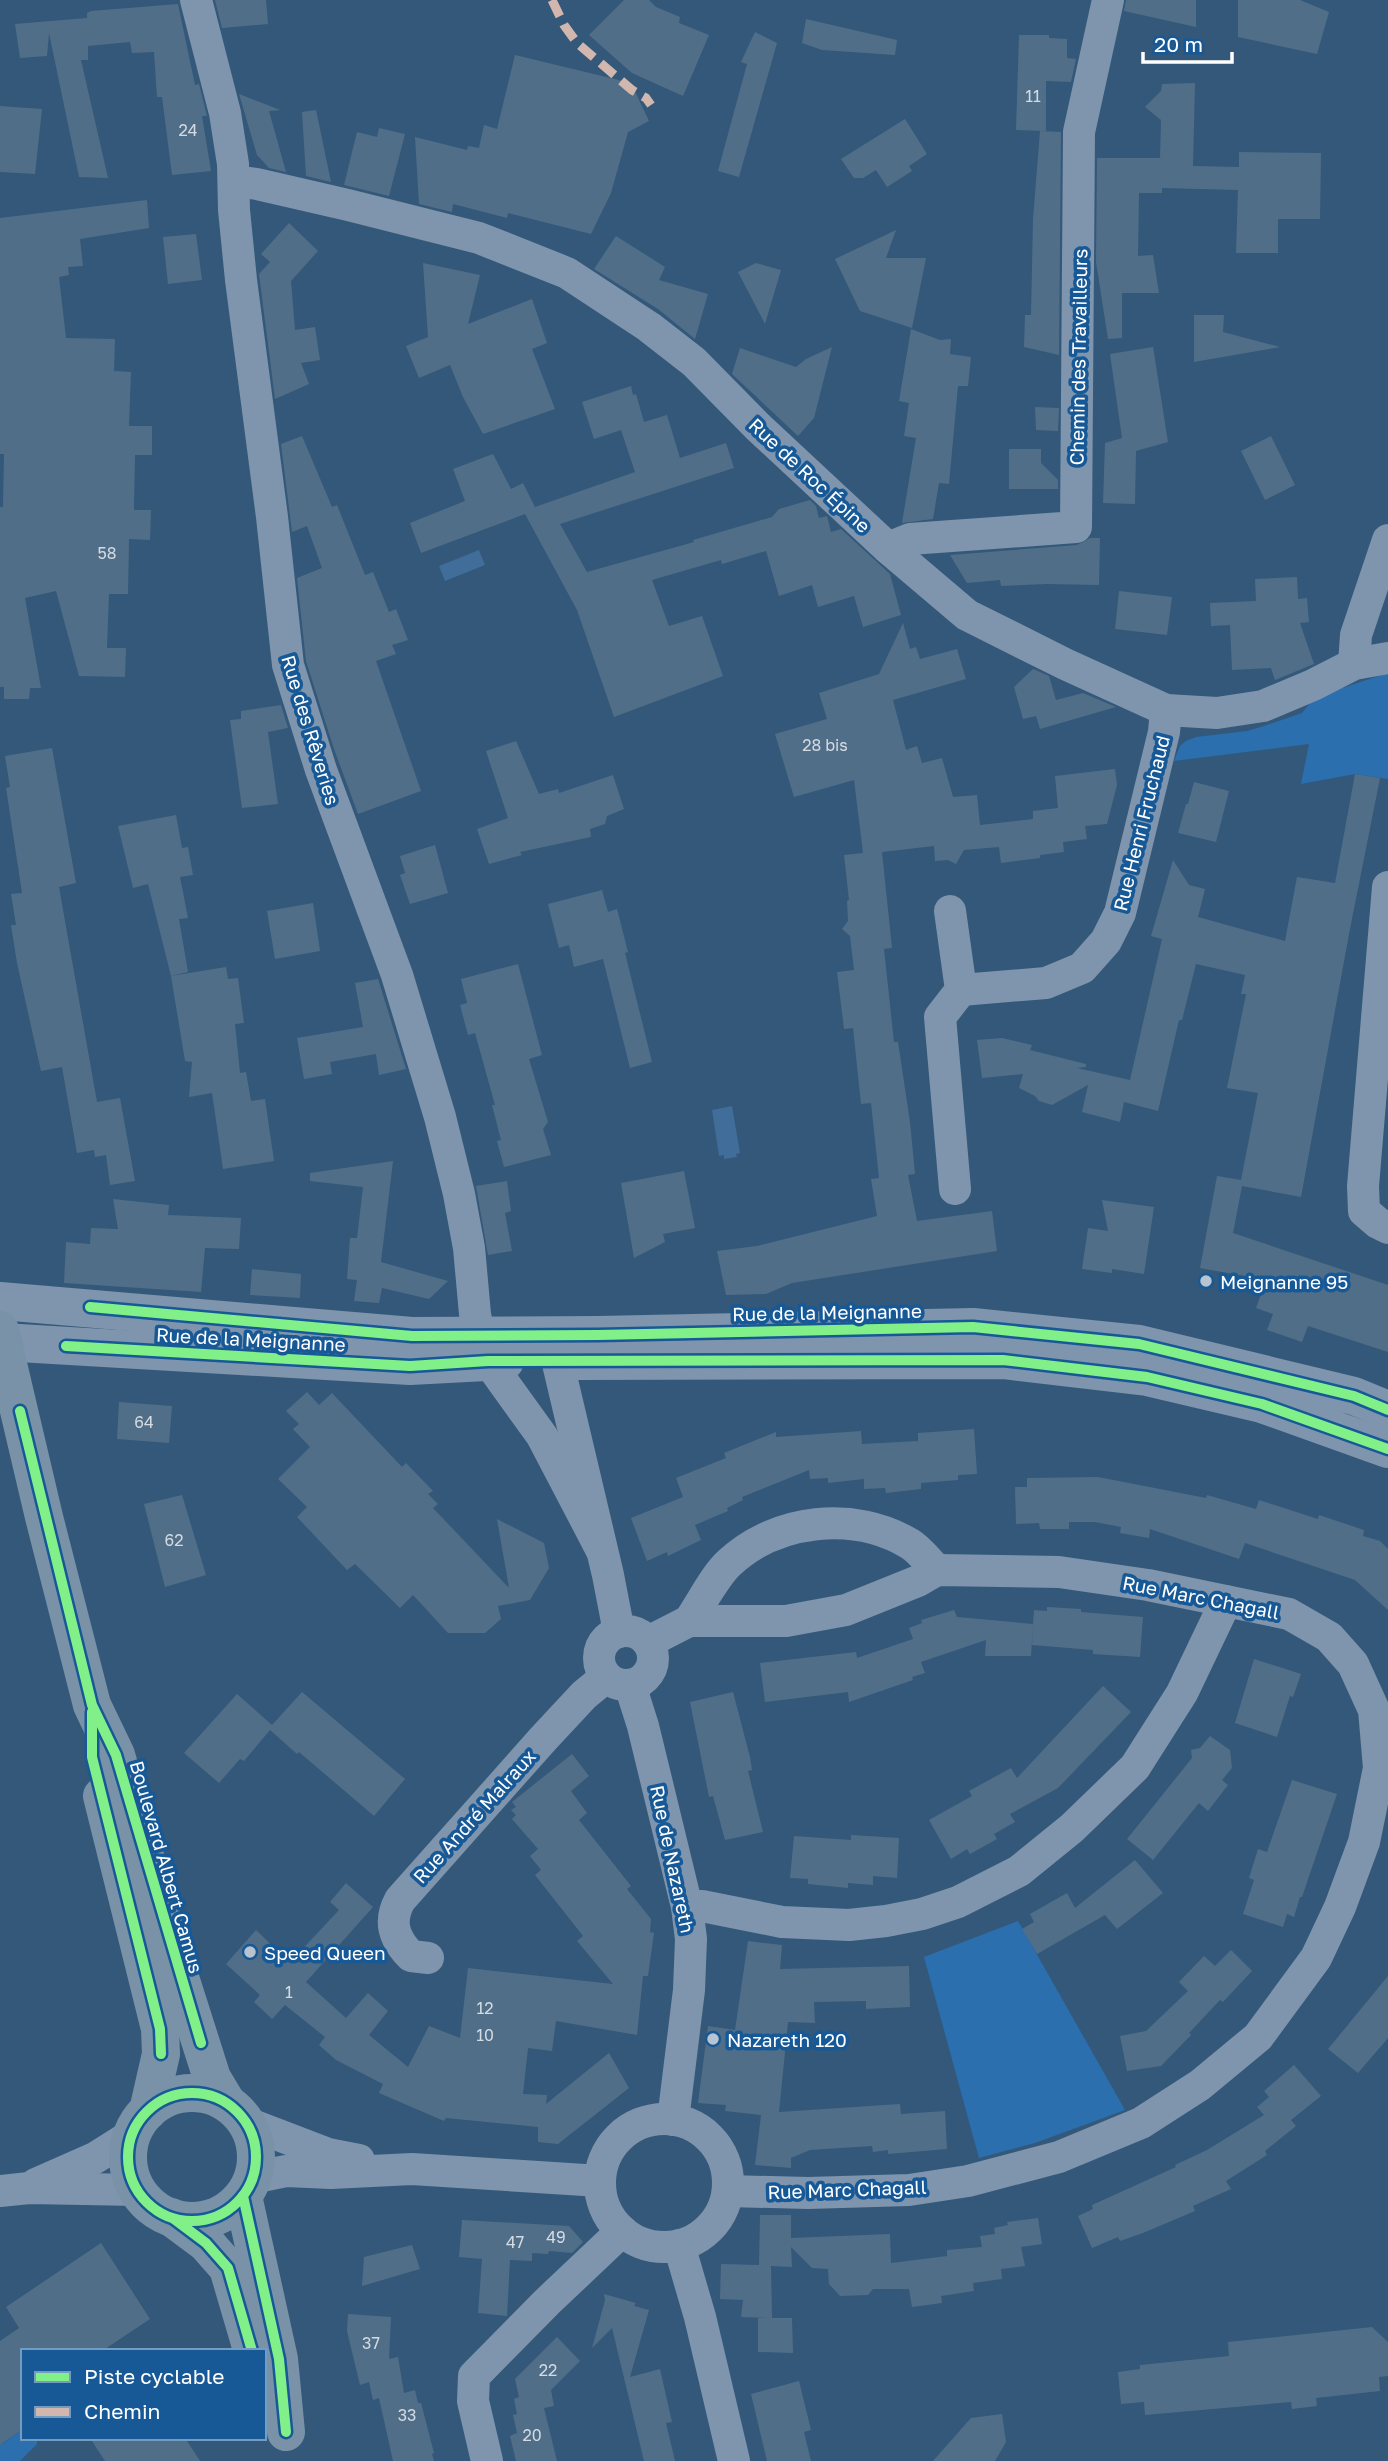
<svg xmlns="http://www.w3.org/2000/svg" width="1388" height="2461" viewBox="0 0 1388 2461" font-family="'Golos Text',sans-serif">
<rect width="100%" height="100%" fill="#34587a"/>
<!-- green -->
<g fill="#2b6fae">
<polygon points="1388,673 1388,779 1355,774 1301,784 1309,744 1174,761 1180,746 1186,741 1196,737 1247,731 1264,726 1302,713 1315,697"/>
<polygon points="1018,1921 1125,2110 1035,2143 979,2158 924,1957"/>
<polygon points="23,2429 23,2438 37,2438 37,2444 20,2461 0,2461 0,2442 2,2444"/>
</g>
<!-- water -->
<g fill="#406d99">
<polygon points="479,550 485,565 445,581 439,566"/>
<polygon points="732,1106 740,1153 736,1154 737,1157 724,1159 724,1155 719,1156 712,1110"/>
</g>
<!-- building -->
<g fill="#516e89">
<polygon points="215,0 266,0 268,24 222,28"/>
<polygon points="624,0 649,0 656,7 680,17 679,23 709,35 683,96 632,73 589,35"/>
<polygon points="1126,0 1196,0 1196,27 1124,11"/>
<polygon points="1238,0 1300,0 1329,12 1317,54 1238,37"/>
<polygon points="178,4 195,85 199,84 207,116 202,116 211,171 172,175 162,97 157,97 154,52 132,53 130,42 88,46 88,60 81,60 108,178 79,177 49,33 47,56 20,58 15,24 87,18 87,13 91,11"/>
<polygon points="806,19 897,40 895,55 822,50 802,43"/>
<polygon points="755,32 777,43 739,177 718,171 747,64 741,62"/>
<polygon points="1019,35 1049,35 1049,38 1067,39 1067,58 1076,59 1071,82 1046,81 1046,131 1016,130"/>
<polygon points="515,55 631,83 649,121 628,132 611,193 591,234 508,213 507,218 453,204 452,212 419,204 415,137 467,150 468,146 479,148 484,125 497,129"/>
<polygon points="1195,83 1193,166 1239,167 1239,152 1321,153 1320,219 1278,219 1278,253 1236,253 1238,190 1162,188 1162,193 1139,193 1138,256 1153,255 1159,293 1122,293 1122,338 1108,339 1096,262 1097,158 1160,158 1161,120 1145,107 1161,91 1162,84"/>
<polygon points="239,94 280,110 269,111 286,172 269,168 257,155"/>
<polygon points="0,106 42,109 35,174 0,172"/>
<polygon points="316,110 331,182 306,176 302,112"/>
<polygon points="905,119 927,154 909,166 912,171 887,187 876,170 863,178 854,178 841,159"/>
<polygon points="379,128 405,134 389,196 344,185 357,132 377,137"/>
<polygon points="1040,131 1061,132 1059,355 1024,347 1025,315 1031,315 1033,219"/>
<polygon points="147,200 149,228 80,239 83,266 68,267 69,275 59,277 66,338 115,339 114,371 131,372 129,426 152,426 152,455 135,455 134,510 151,510 150,540 129,539 128,594 109,594 107,648 126,648 125,677 79,676 56,591 25,598 41,688 30,688 29,699 4,699 4,687 0,687 0,507 3,507 4,454 0,454 0,218"/>
<polygon points="289,223 318,251 291,281 295,330 315,327 320,360 301,363 309,384 275,399 259,274 270,262 261,254"/>
<polygon points="896,230 886,258 926,258 912,328 860,311 835,259"/>
<polygon points="196,234 202,280 168,284 163,237"/>
<polygon points="616,236 665,267 659,280 708,294 695,339 658,309 594,269"/>
<polygon points="423,263 480,275 468,324 532,299 547,343 532,349 555,409 483,434 463,397 450,365 419,378 406,346 428,337"/>
<polygon points="756,263 781,270 765,324 738,272"/>
<polygon points="1194,315 1224,315 1223,332 1280,347 1194,362"/>
<polygon points="911,329 940,340 951,339 950,354 971,357 968,386 958,386 949,484 939,483 933,519 902,523 916,438 904,436 909,403 899,401"/>
<polygon points="832,347 814,418 798,436 732,374 740,348 796,367 806,359"/>
<polygon points="1153,347 1168,442 1136,451 1135,504 1103,503 1105,443 1122,438 1110,354"/>
<polygon points="631,386 633,395 636,394 644,422 667,415 680,458 726,443 734,468 560,524 587,572 694,542 693,540 772,517 779,509 810,500 816,506 819,518 827,516 831,532 841,529 890,574 901,615 863,627 854,596 818,607 812,585 779,596 766,551 722,564 721,560 652,580 669,626 702,616 723,676 614,717 577,610 525,514 421,553 410,523 465,501 453,469 493,454 511,489 523,483 535,507 635,472 621,430 594,439 582,402"/>
<polygon points="1035,407 1059,408 1058,431 1036,430"/>
<polygon points="302,436 332,507 337,505 365,575 373,572 389,612 396,609 408,640 392,645 396,654 376,661 421,791 358,814 334,749 306,661 297,578 322,568 307,526 292,532 281,444"/>
<polygon points="1271,436 1295,485 1265,500 1241,451"/>
<polygon points="1009,449 1041,449 1041,463 1058,480 1058,489 1009,489"/>
<polygon points="1090,538 1100,538 1099,585 1047,584 1001,586 1000,580 967,583 950,555 1077,545"/>
<polygon points="1297,577 1298,599 1307,598 1309,622 1300,623 1314,664 1275,680 1271,668 1232,670 1230,625 1211,626 1210,603 1256,601 1255,579"/>
<polygon points="1119,591 1172,597 1167,635 1115,629"/>
<polygon points="903,623 910,649 916,647 920,659 957,649 966,679 893,700 906,750 917,746 922,763 942,758 953,797 977,795 980,825 1033,819 1033,811 1058,808 1055,776 1115,769 1117,785 1107,824 1085,826 1087,839 1063,842 1064,852 1040,855 1040,858 1001,863 999,847 964,850 956,864 948,860 935,861 934,846 882,852 892,948 884,949 894,1042 898,1042 910,1122 915,1174 908,1175 917,1221 992,1211 997,1251 792,1283 766,1294 726,1295 717,1251 757,1246 877,1216 871,1179 879,1178 871,1103 861,1104 853,1028 844,1029 837,972 854,970 850,936 842,929 848,921 847,901 849,900 844,855 863,853 854,780 794,797 775,734 827,719 819,693 879,674"/>
<polygon points="1033,669 1049,676 1056,700 1083,693 1116,707 1040,729 1036,716 1023,719 1014,687"/>
<polygon points="281,705 288,728 268,732 278,804 242,808 230,720 241,719 241,711"/>
<polygon points="516,741 539,794 558,789 559,793 613,775 624,809 607,816 605,824 590,829 591,837 520,852 522,855 489,864 477,829 508,818 486,751"/>
<polygon points="52,748 76,883 59,887 97,1102 120,1098 135,1181 110,1185 106,1155 95,1157 94,1150 77,1153 62,1067 41,1071 17,963 11,925 16,925 11,894 22,893 6,788 10,787 5,756"/>
<polygon points="1355,774 1380,778 1349,934 1301,1197 1242,1186 1233,1233 1388,1285 1388,1352 1308,1326 1302,1342 1267,1330 1273,1314 1256,1308 1266,1280 1200,1268 1217,1176 1241,1180 1258,1093 1227,1088 1246,994 1241,994 1245,975 1196,964 1182,1020 1179,1020 1158,1111 1124,1102 1120,1122 1082,1112 1088,1085 1052,1105 1039,1101 1035,1096 1019,1088 1023,1074 982,1078 977,1040 1002,1038 1032,1045 1030,1050 1086,1064 1086,1067 1077,1068 1130,1080 1162,939 1151,936 1173,860 1189,885 1205,889 1198,917 1285,941 1297,877 1335,883"/>
<polygon points="1194,782 1229,791 1216,842 1178,833 1186,804 1188,804"/>
<polygon points="176,815 182,848 188,847 193,875 180,877 188,918 179,919 188,972 171,976 148,884 133,888 118,826"/>
<polygon points="435,845 448,893 410,904 400,875 405,873 400,856"/>
<polygon points="602,890 608,912 617,909 628,952 625,953 652,1062 630,1068 603,959 574,967 569,945 559,948 548,904"/>
<polygon points="313,903 320,951 275,959 267,911"/>
<polygon points="518,964 542,1055 529,1059 548,1122 543,1129 551,1155 504,1167 497,1141 501,1140 492,1105 495,1105 475,1033 468,1035 460,1005 467,1003 461,979"/>
<polygon points="226,967 228,979 238,978 244,1023 235,1024 240,1073 246,1072 251,1101 265,1099 274,1161 223,1169 212,1093 189,1097 192,1062 185,1061 171,976"/>
<polygon points="378,979 406,1069 379,1075 376,1054 330,1062 332,1074 304,1079 297,1038 363,1027 355,983"/>
<polygon points="393,1161 381,1262 448,1281 429,1299 382,1288 379,1303 354,1301 357,1280 347,1279 350,1238 357,1238 363,1187 310,1181 310,1173"/>
<polygon points="684,1171 695,1228 663,1234 665,1242 634,1258 621,1183"/>
<polygon points="507,1181 511,1211 505,1213 512,1251 488,1255 476,1186"/>
<polygon points="113,1199 169,1205 168,1215 241,1218 239,1249 205,1248 201,1292 64,1283 66,1242 90,1244 91,1228 118,1229"/>
<polygon points="1102,1200 1154,1207 1144,1274 1112,1269 1112,1273 1082,1269 1088,1228 1108,1231"/>
<polygon points="252,1269 301,1274 300,1298 250,1295"/>
<polygon points="307,1392 319,1405 332,1393 402,1467 406,1463 433,1491 428,1494 438,1504 433,1508 509,1588 497,1519 544,1543 549,1568 530,1600 498,1606 501,1619 485,1633 448,1633 413,1595 400,1608 355,1564 347,1570 297,1517 307,1507 278,1479 310,1447 293,1429 299,1424 286,1411"/>
<polygon points="119,1402 172,1406 169,1443 117,1439"/>
<polygon points="974,1429 977,1474 958,1475 958,1480 921,1483 921,1489 886,1493 885,1488 864,1489 864,1479 828,1483 828,1478 810,1479 809,1470 742,1497 743,1500 727,1508 728,1511 695,1525 701,1540 668,1556 667,1552 647,1561 631,1518 683,1497 676,1478 726,1458 724,1453 776,1432 776,1437 861,1431 862,1444 918,1441 918,1433"/>
<polygon points="1098,1477 1206,1498 1207,1495 1256,1509 1259,1500 1318,1519 1319,1515 1364,1530 1363,1536 1380,1541 1388,1549 1388,1610 1355,1580 1245,1543 1239,1559 1150,1529 1149,1538 1120,1533 1121,1527 1095,1522 1069,1522 1069,1529 1040,1529 1039,1523 1016,1524 1015,1487 1027,1487 1027,1478"/>
<polygon points="182,1495 206,1575 165,1587 144,1504"/>
<polygon points="1047,1607 1081,1609 1081,1612 1143,1617 1140,1657 1093,1654 1093,1650 1032,1645 1033,1624 1031,1656 985,1656 986,1640 921,1662 925,1673 912,1677 913,1680 849,1702 848,1692 765,1702 760,1663 856,1652 857,1658 913,1639 909,1628 922,1623 921,1620 954,1610 957,1617 1033,1624 1034,1610 1047,1611"/>
<polygon points="1254,1659 1301,1674 1293,1697 1290,1696 1277,1737 1235,1723"/>
<polygon points="1103,1686 1131,1712 1058,1788 1010,1814 1015,1822 994,1834 997,1839 970,1854 967,1849 951,1859 929,1820 972,1796 969,1791 1011,1768 1017,1778"/>
<polygon points="302,1692 405,1779 374,1816 299,1752 297,1754 270,1730 244,1761 240,1759 219,1783 184,1753 237,1694 272,1725"/>
<polygon points="733,1692 750,1757 752,1770 748,1771 763,1832 725,1840 713,1796 709,1797 690,1702"/>
<polygon points="1210,1736 1230,1750 1232,1768 1222,1780 1228,1785 1208,1811 1199,1803 1153,1860 1127,1839 1192,1758 1191,1750 1200,1748"/>
<polygon points="572,1754 589,1776 571,1791 587,1813 579,1820 631,1886 627,1889 651,1919 650,1932 654,1933 648,1976 643,1976 637,2035 556,2021 552,2051 528,2048 523,2094 547,2095 546,2104 609,2053 629,2088 558,2144 538,2142 538,2127 446,2118 444,2121 379,2093 383,2084 336,2060 319,2045 325,2037 285,2005 272,2019 254,2002 260,1995 226,1964 256,1930 280,1953 285,1948 295,1957 339,1910 330,1902 346,1883 373,1907 306,1982 346,2018 368,1993 388,2011 369,2035 408,2067 429,2026 460,2038 468,1968 613,1984 577,1941 583,1936 535,1875 541,1870 530,1856 538,1849 512,1819 516,1815 511,1810 516,1807 512,1802"/>
<polygon points="1292,1780 1337,1794 1302,1897 1300,1897 1294,1917 1287,1914 1283,1927 1243,1914 1254,1880 1249,1878 1258,1849 1267,1852"/>
<polygon points="851,1835 899,1838 897,1878 873,1876 873,1885 848,1883 848,1888 808,1884 808,1879 790,1878 794,1836 851,1840"/>
<polygon points="1135,1860 1163,1893 1117,1929 1105,1915 1037,1954 1022,1929 1034,1922 1030,1914 1067,1893 1075,1908"/>
<polygon points="748,1941 782,1945 780,1969 909,1966 910,2007 866,2009 866,2001 814,2002 815,2023 788,2022 779,2112 900,2104 901,2114 945,2111 947,2149 888,2154 888,2150 873,2152 872,2146 810,2150 791,2158 791,2168 755,2165 761,2115 725,2111 726,2105 698,2103 708,2026 735,2030"/>
<polygon points="1231,1950 1252,1971 1223,2002 1220,2000 1189,2033 1191,2035 1161,2066 1127,2071 1120,2036 1146,2031 1188,1991 1179,1982 1204,1956 1215,1966"/>
<polygon points="1388,1976 1388,2038 1358,2073 1328,2049"/>
<polygon points="1294,2065 1321,2096 1291,2120 1296,2126 1265,2151 1267,2155 1226,2181 1231,2189 1193,2206 1195,2211 1143,2233 1120,2241 1118,2237 1092,2248 1078,2216 1093,2209 1092,2205 1176,2167 1175,2165 1207,2150 1264,2115 1257,2107 1269,2097 1264,2091"/>
<polygon points="760,2215 791,2215 791,2238 890,2234 891,2263 947,2256 947,2250 982,2247 980,2236 995,2234 994,2228 1008,2225 1007,2222 1038,2218 1042,2244 1021,2247 1025,2266 1001,2269 1002,2279 973,2283 974,2291 941,2296 942,2303 912,2307 909,2289 873,2289 868,2295 840,2296 829,2284 828,2269 812,2268 791,2247 792,2267 771,2266 772,2318 741,2317 743,2300 720,2299 721,2264 759,2265"/>
<polygon points="462,2220 569,2226 583,2242 572,2253 549,2251 548,2254 532,2253 532,2261 510,2260 507,2316 478,2313 482,2259 459,2257"/>
<polygon points="101,2243 150,2319 102,2351 23,2351 23,2429 0,2445 0,2341 19,2328 6,2307"/>
<polygon points="412,2245 420,2269 362,2286 364,2257"/>
<polygon points="604,2294 636,2303 634,2306 649,2310 630,2377 660,2369 672,2422 666,2423 675,2461 644,2461 612,2328 592,2348 605,2300"/>
<polygon points="348,2314 391,2317 389,2359 398,2357 404,2393 415,2390 418,2403 421,2403 434,2453 432,2454 434,2461 393,2461 379,2398 373,2400 369,2382 360,2385 347,2331"/>
<polygon points="758,2318 792,2318 793,2353 758,2352"/>
<polygon points="1372,2327 1388,2342 1388,2376 1379,2377 1380,2391 1316,2398 1317,2406 1292,2409 1291,2402 1145,2415 1144,2402 1121,2404 1118,2372 1140,2369 1140,2365 1229,2356 1228,2342"/>
<polygon points="557,2337 580,2361 551,2390 554,2406 544,2408 557,2461 516,2461 510,2436 517,2433 513,2415 517,2414 514,2399 519,2397 515,2379"/>
<polygon points="799,2381 811,2430 804,2432 811,2461 767,2461 751,2394"/>
<polygon points="1002,2414 1006,2442 995,2461 933,2461 971,2418"/>
<polygon points="90,2438 185,2438 200,2461 105,2461"/>
</g>
<g fill="none" stroke-linecap="round" stroke-linejoin="round">
<!-- minor -->
<g stroke="#7e95ad" stroke-width="32">
<polyline points="196,0 225,113 233,164 234,210 241,280 272,517 288,665 321,770 397,975 440,1117 459,1194 469,1248 475,1314 479,1336 488,1361 542,1436 601,1549"/>
<polyline points="234,181 257,184 348,205 479,238 567,273 649,327 694,362 758,427 888,548 967,615 1065,664 1166,710 1217,713 1263,706 1313,685 1354,664 1388,658"/>
<polyline points="888,548 910,539 1076,527 1079,132 1108,0"/>
<polyline points="1354,664 1356,635 1388,540"/>
<polyline points="1388,887 1363,1186 1364,1211 1378,1223 1388,1228"/>
<polyline points="950,911 961,990 940,1017 955,1189"/>
<polyline points="961,990 1046,983 1082,968 1106,941 1120,913 1164,732 1166,710"/>
<polyline points="551,1334 608,1575 619,1632"/>
<path d="M689 1621C701 1604 714 1577 729 1563 776 1519 854 1510 910 1544 920 1550 928 1562 937 1570"/>
<circle cx="626" cy="1658" r="27"/>
<polyline points="648,1642 689,1621 786,1621 846,1610 918,1581 937,1570 1059,1572 1148,1585 1289,1614 1329,1637 1353,1664 1374,1710 1379,1768 1364,1842 1340,1907 1316,1958 1258,2037 1200,2085 1141,2123 1059,2157 968,2181 909,2190 808,2193 728,2191"/>
<polyline points="630,1685 643,1726 687,1907 691,1939 689,1990 673,2120"/>
<polyline points="687,1907 702,1906 782,1922 849,1925 886,1921 922,1914 958,1902 1019,1871 1072,1828 1135,1767 1182,1693 1226,1601"/>
<path d="M428 1958 411 1956C394 1939 388 1922 400 1900L543 1739 584 1695 606 1677"/>
<circle cx="664" cy="2183" r="64"/>
<polyline points="247,2123 328,2154 359,2160"/>
<polyline points="252,2178 286,2171 331,2173 412,2169 600,2181"/>
<polyline points="36,2184 95,2158 133,2134"/>
<polyline points="0,2191 29,2188 138,2190"/>
<polyline points="679,2245 700,2317 734,2461"/>
<polyline points="487,2461 473,2401 474,2376 547,2302 622,2231"/>
</g>
<!-- tertiary -->
<g stroke="#7e95ad" stroke-width="38">
<polyline points="0,1301 412,1336 598,1335 973,1327 1139,1344 1354,1396 1388,1410"/>
<polyline points="2,1342 410,1366 505,1361"/>
<polyline points="579,1361 1003,1360 1147,1377 1262,1404 1388,1449"/>
</g>
<!-- secondary -->
<g stroke="#7992a8" stroke-width="38">
<polyline points="0,1330 44,1517 92,1705 116,1755 177,1968 212,2078 227,2103"/>
<polyline points="102,1796 160,2029 161,2054 148,2111"/>
<circle cx="192" cy="2157" r="64"/>
<polyline points="243,2196 279,2359 286,2432"/>
<polyline points="171,2217 206,2243 228,2268 252,2350"/>
</g>
<!-- quiet -->
<polyline stroke="#d1b7ad" stroke-width="9" stroke-dasharray="18 9" stroke-linecap="butt" points="552,0 564,25 577,43 632,90 646,98 651,105"/>
<!-- cycleway casing -->
<g stroke="#175997" stroke-width="15">
<g id="cycleway">
<polyline points="90,1307 412,1336 598,1335 973,1327 1139,1344 1354,1396 1388,1410"/>
<polyline points="66,1346 410,1366 488,1361 1003,1360 1147,1377 1262,1404 1388,1449"/>
<polyline points="20,1411 92,1705 116,1755 201,2043"/>
<polyline points="92,1712 92,1757 160,2029 161,2054"/>
<circle cx="192" cy="2157" r="64"/>
<polyline points="243,2196 279,2359 286,2432"/>
<polyline points="174,2219 206,2243 228,2268 252,2351"/>
</g>
</g>
<!-- cycleway -->
<use href="#cycleway" stroke="#82f089" stroke-width="10"/>
</g>
<!-- markers -->
<g fill="#b8c5d0" stroke="#175997" stroke-width="2.5">
<circle cx="1206" cy="1281" r="7"/>
<circle cx="250" cy="1952" r="7"/>
<circle cx="713" cy="2039" r="7"/>
</g>
<g text-anchor="middle" dominant-baseline="central" stroke-width="7" stroke-linejoin="round" paint-order="stroke">
<!-- number labels -->
<g font-size="16" fill="#d4dbe2">
<text x="1033" y="96">11</text>
<text x="188" y="130">24</text>
<text x="107" y="553">58</text>
<text x="825" y="745">28 bis</text>
<text x="144" y="1422">64</text>
<text x="174" y="1540">62</text>
<text x="289" y="1992">1</text>
<text x="485" y="2008">12</text>
<text x="485" y="2035">10</text>
<text x="556" y="2237">49</text>
<text x="515" y="2242">47</text>
<text x="371" y="2343">37</text>
<text x="548" y="2370">22</text>
<text x="407" y="2415">33</text>
<text x="532" y="2435">20</text>
</g>
<!-- street labels -->
<g font-size="19" fill="#fff" stroke="#175997">
<text transform="translate(1078 357) rotate(-89)">Chemin des Travailleurs</text>
<text transform="translate(810 475) rotate(43)">Rue de Roc Épine</text>
<text transform="translate(311 730) rotate(73)">Rue des Rêveries</text>
<text transform="translate(1141 823) rotate(-76)">Rue Henri Fruchaud</text>
<text transform="translate(827 1312) rotate(-1)">Rue de la Meignanne</text>
<text transform="translate(251 1339) rotate(3)">Rue de la Meignanne</text>
<text transform="translate(1201 1597) rotate(11)">Rue Marc Chagall</text>
<text transform="translate(474 1816) rotate(-48)">Rue André Malraux</text>
<text transform="translate(673 1859) rotate(78)">Rue de Nazareth</text>
<text transform="translate(167 1867) rotate(74)">Boulevard Albert Camus</text>
<text transform="translate(847 2189) rotate(-2)">Rue Marc Chagall</text>
</g>
<!-- poi labels -->
<g font-size="19" fill="#fff" stroke="#175997" text-anchor="start">
<text x="1220" y="1281">Meignanne 95</text>
<text x="264" y="1952">Speed Queen</text>
<text x="727" y="2039">Nazareth 120</text>
</g>
</g>
<!-- legend -->
<rect x="21" y="2349" width="245" height="91" fill="#175997" stroke="#749bc1" stroke-width="2"/>
<rect x="35" y="2372" width="35" height="10" fill="#82f089" stroke="#749bc1" stroke-width="2"/>
<text x="84" y="2384" font-size="21" fill="#ffffff">Piste cyclable</text>
<rect x="35" y="2407" width="35" height="10" fill="#d1b7ad" stroke="#749bc1" stroke-width="2"/>
<text x="84" y="2419" font-size="21" fill="#ffffff">Chemin</text>
<!-- scale -->
<path d="M1143 52v10h89v-10" fill="none" stroke="#ffffff" stroke-width="3.5"/>
<text x="1154" y="52" font-size="21" fill="#ffffff" stroke="#175997" stroke-width="5" paint-order="stroke">20 m</text>
</svg>
